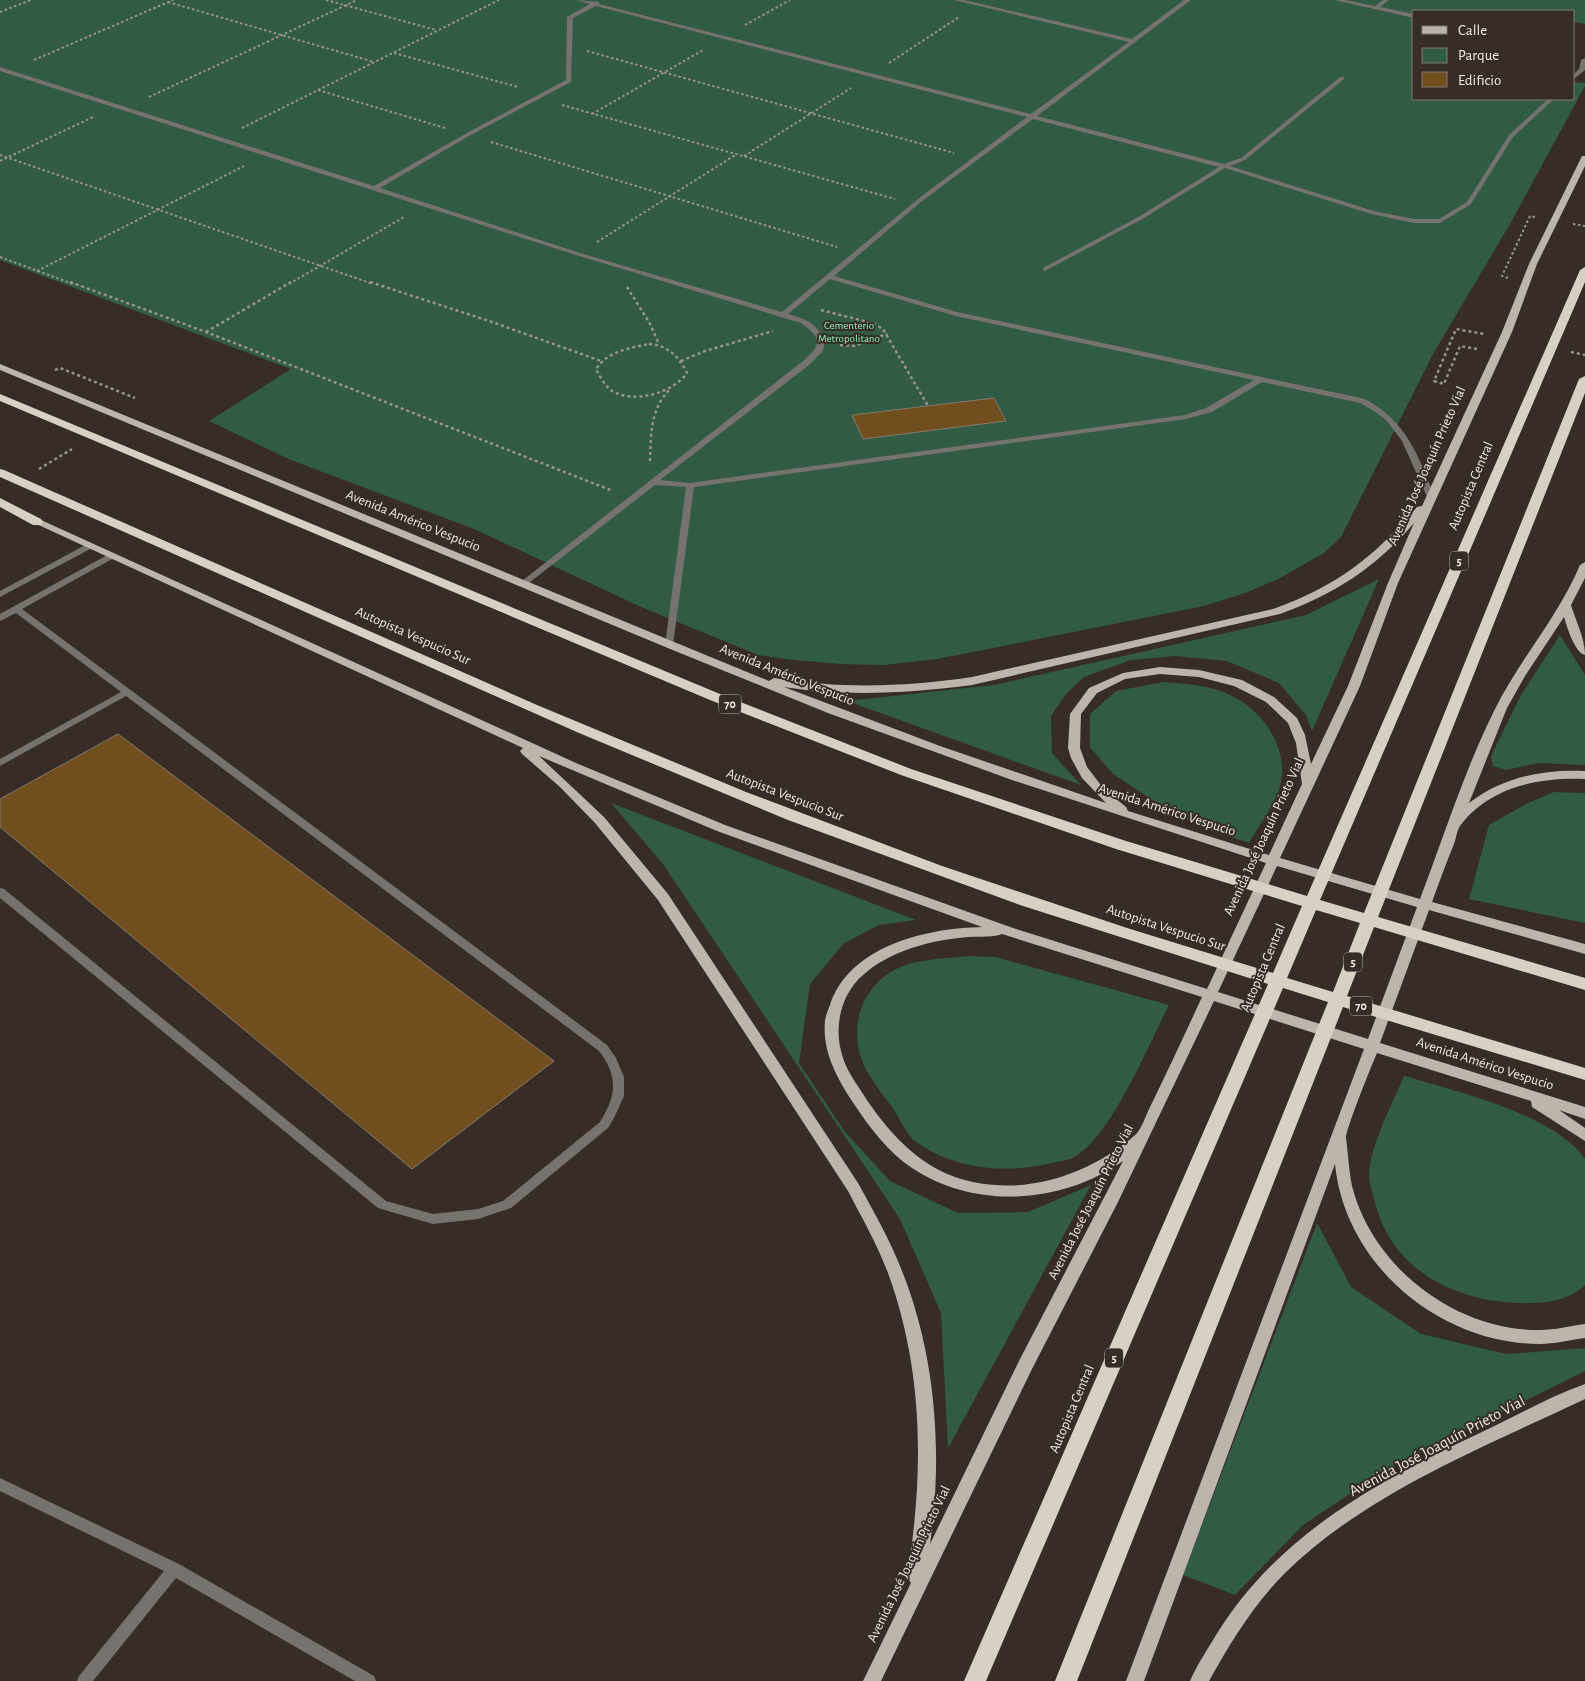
<svg xmlns="http://www.w3.org/2000/svg" width="1585" height="1681" viewBox="0 0 1585 1681" font-family="'Alegreya Sans',sans-serif">
<rect width="100%" height="100%" fill="#372d26"/>
<!-- green -->
<g fill="#315b45">
<polygon points="0,0 1585,0 1585,24 1574,22 1574,11 1414,11 1414,99 1574,99 1574,82 1585,83 1585,86 1510,224 1433,354 1341,537 1324,553 1278,579 1248,592 1204,606 937,659 884,665 840,664 794,660 758,655 639,606 474,529 291,460 209,421 291,369 0,260"/>
<polygon points="1379,579 1312,731 1306,715 1279,683 1227,661 1175,656 1131,660 1084,677 1066,694 1051,716 1052,753 1081,785 847,701 994,685 1306,615"/>
<polygon points="1560,635 1585,675 1585,765 1539,763 1506,770 1493,766 1491,756 1521,695"/>
<path d="M1164 682C1187 684 1213 685 1234 697 1268 715 1292 755 1278 793 1271 810 1258 827 1249 843L1198 826 1154 801 1113 774 1090 747V714L1116 691Z"/>
<polygon points="1554,792 1585,793 1585,923 1469,899 1489,825 1526,804"/>
<polygon points="611,803 916,920 879,925 843,944 810,984 799,1063 845,1132 890,1181 958,1213 1028,1212 1091,1185 948,1448 941,1313 900,1219 663,864"/>
<path d="M970 956 995 957 1169 1005C1150 1042 1110 1139 1074 1157 1069 1160 1062 1161 1056 1162 1010 1174 955 1171 915 1141 906 1134 899 1117 892 1107 884 1096 875 1085 868 1073 850 1042 854 1005 880 980 904 958 941 959 970 956Z"/>
<path d="M1404 1076C1455 1091 1554 1114 1585 1159V1285C1567 1302 1545 1303 1521 1303 1456 1302 1391 1270 1375 1202 1373 1194 1369 1184 1369 1176 1369 1147 1393 1103 1404 1076Z"/>
<polygon points="1317,1223 1351,1287 1421,1334 1506,1354 1585,1348 1585,1371 1389,1468 1303,1525 1235,1595 1183,1575"/>
</g>
<!-- building -->
<g fill="#714e1d" stroke="#837a70">
<polygon points="994,398 1006,421 863,439 852,415"/>
<polygon points="118,734 554,1061 412,1169 0,827 0,799"/>
</g>
<g fill="none" stroke-linecap="round" stroke-linejoin="round">
<!-- path-far1 -->
<g stroke="#9c938e" stroke-width="2" stroke-dasharray="2.5 2.5" stroke-linecap="butt">
<polyline points="326,0 436,30"/>
<polyline points="168,2 374,62"/>
<polyline points="0,12 31,0"/>
<polyline points="745,25 790,0"/>
<polyline points="587,51 954,153"/>
<polyline points="394,53 518,87"/>
<polyline points="34,60 173,0"/>
<polyline points="889,63 959,17"/>
<polyline points="318,90 445,128"/>
<polyline points="149,97 357,0"/>
<polyline points="562,105 895,199"/>
<polyline points="592,114 703,50"/>
<polyline points="242,128 499,0"/>
<polyline points="491,142 837,247"/>
<polyline points="0,155 373,284"/>
<polyline points="744,156 851,88"/>
<polyline points="0,161 93,117"/>
<polyline points="1573,224 1585,226"/>
<polyline points="597,242 737,154"/>
<polyline points="0,257 73,284"/>
<polyline points="37,271 244,166"/>
<polyline points="1508,278 1502,276 1530,216 1535,217"/>
<polyline points="289,284 404,217"/>
</g>
<!-- path -->
<g stroke="#9c938e" stroke-width="2.5" stroke-dasharray="3 3" stroke-linecap="butt">
<polyline points="70,282 206,332 613,491"/>
<polyline points="370,282 492,322 601,361"/>
<polyline points="627,287 649,322 659,344"/>
<polyline points="821,310 872,323 883,329 928,406"/>
<polyline points="206,332 291,282"/>
<path d="M649 344C668 345 679 357 687 373 673 393 634 404 612 391 605 386 600 377 596 369 608 351 629 348 649 344Z"/>
<polyline points="840,345 854,346 887,334"/>
<polyline points="1477,349 1460,346 1444,384 1434,381 1456,329 1484,334"/>
<polyline points="1571,352 1585,355"/>
<polyline points="681,361 705,351 773,331"/>
<polyline points="55,370 60,368 135,398"/>
<path d="M650 461C651 435 650 410 669 390"/>
<polyline points="39,469 72,449"/>
</g>
<!-- service -->
<g fill="#76726e" fill-rule="evenodd">
<path d="M576 0 599 2V4L1031 114 1129 42 954 0H964L1132 39 1184 0H1191L1037 116 1224 164 1241 158 1340 77H1344V79L1245 160 1230 166 1374 211 1414 219H1439L1467 202 1509 135 1548 99H1554L1513 137 1471 204 1440 223H1414L1371 214 1225 168 1144 218 1045 271 1043 270V268L1140 216 1219 167 1033 119 922 201 834 276 957 312 1365 399C1408 423 1417 454 1435 497L1431 499H1428L1402 441 1386 420 1374 411 1360 403 1262 382 1212 412 1186 419 694 487 673 645 669 648 666 647 665 645 686 487 655 485 525 586 522 587 518 584 803 361C822 345 822 338 801 323L576 255 0 71V67L374 186 465 134 566 80 567 17 590 4ZM596 6 1027 117 918 199 782 312 580 253 380 188 469 136 571 82 573 18ZM830 279 956 316 1254 380 1206 408 1185 415 690 483 660 480 809 365 823 351 825 340C815 322 807 320 788 314Z"/>
<polygon points="1334,0 1345,0 1375,6 1383,0 1389,0 1380,7 1414,14 1414,18"/>
<polygon points="1585,58 1585,70 1574,79 1574,74 1579,69 1581,60"/>
<polygon points="89,543 93,546 92,548 0,597 0,591"/>
<path d="M111 553 115 556 114 558 22 609 607 1045 616 1058 624 1077V1096L614 1118 608 1128 511 1208 478 1219 433 1224 378 1208 0 898V888L4 889 386 1201 433 1214 478 1209 503 1201 600 1122C617 1095 618 1076 599 1051L126 696 0 766V759L121 692 16 613 0 621V614Z"/>
<polygon points="0,1478 179,1564 374,1676 376,1681 355,1681 176,1578 93,1681 77,1681 79,1676 164,1571 0,1491"/>
</g>
<!-- primary -->
<g fill="#bdb5ab" fill-rule="evenodd">
<path d="M1582 156H1585V166L1537 264 1512 332 1398 583 1360 686 1280 858 1420 899C1444 836 1465 769 1495 709 1520 659 1558 617 1580 565L1585 562V578L1571 605C1576 622 1585 638 1585 655 1575 653 1567 627 1564 617L1525 676 1507 708 1469 803C1503 777 1543 769 1585 771V779C1539 777 1489 787 1460 826 1457 830 1456 839 1454 844 1446 863 1439 883 1432 902L1585 944V954L1429 910 1380 1043 1585 1107V1119L1559 1110 1585 1128V1141L1532 1107 1531 1101 1377 1053C1372 1064 1345 1132 1346 1138 1348 1153 1349 1171 1352 1186 1373 1268 1456 1331 1540 1330 1555 1330 1570 1326 1585 1324V1338C1570 1340 1554 1344 1540 1344 1440 1344 1345 1265 1335 1164L1144 1681H1126L1364 1049 1214 1001 1118 1202 1032 1369 881 1681H863L911 1583 907 1577C924 1474 924 1372 888 1273 877 1244 862 1218 848 1191L658 900 595 823 560 787 522 754 520 751 523 748 32 522 33 520H41L576 763 725 825 1013 928 1207 989 1266 863 1012 780 828 713 675 651 0 370V364L769 681 774 678C841 689 905 687 972 677L1273 609C1337 586 1373 558 1417 507L1422 506 1502 332 1529 264ZM1414 523 1388 583 1348 686 1311 764 1305 735 1297 718 1274 697 1242 680 1199 670 1160 667 1123 673 1089 688 1070 714 1068 748 1071 758 1082 778 1106 803 940 746 784 687C847 697 909 693 972 685L1280 614C1333 595 1377 567 1414 523ZM1160 674 1199 677 1234 686 1266 702 1288 723 1296 743 1302 784 1269 855 1128 811 1126 807 1103 788 1087 767 1080 748 1081 714 1097 693 1125 679ZM539 756 717 831 982 927C927 928 849 946 830 1005 828 1010 826 1015 825 1020 822 1052 837 1078 854 1104 870 1128 888 1152 912 1168 975 1210 1062 1204 1123 1161L1020 1359 930 1544C943 1454 936 1356 902 1271 890 1240 874 1212 858 1183L668 894 604 817ZM1277 866 1417 907 1368 1039 1218 992ZM1002 934 1202 997C1185 1034 1168 1070 1150 1107 1146 1115 1141 1131 1134 1136 1087 1176 1023 1197 961 1179 918 1166 887 1131 863 1094 856 1083 847 1071 843 1058 833 1029 840 995 863 975 891 950 932 940 968 937 979 936 992 938 1002 934Z"/>
<path d="M1585 1384V1399C1482 1448 1368 1492 1285 1573 1254 1604 1230 1643 1209 1681H1190C1197 1665 1207 1650 1216 1635 1280 1532 1379 1481 1486 1430 1518 1415 1551 1396 1585 1384Z"/>
</g>
<!-- motorway -->
<g fill="#d9d0c4" fill-rule="evenodd">
<path d="M1585 267V282L1320 900 1364 913 1579 379 1585 376V393L1378 917 1585 978V990L1374 927 1347 996 1585 1068V1080L1343 1007 1077 1681H1055L1328 1002 1283 988 986 1681H964L1268 984 1023 906 788 820 579 733 0 477V469L4 470 537 705 746 792 942 866 1127 928 1273 973 1302 906 1116 849 901 775 710 700 0 401V394L720 694 911 769 1126 841 1307 896 1580 270ZM1316 910 1360 923 1333 992 1287 978Z"/>
<polygon points="0,498 41,519 43,522 41,525 33,525 0,507"/>
</g>
</g>
<g text-anchor="middle" dominant-baseline="central" stroke-width="4" stroke-linejoin="round" paint-order="stroke">
<!-- far-park labels -->
<g font-size="11" fill="#88f4bb" stroke="#372d26">
<text x="849" y="325">Cementerio<tspan x="849" dy="13">Metropolitano</tspan></text>
</g>
<!-- shield labels -->
<g fill="#372d26" stroke="#b8b1ac" stroke-width="1">
<rect x="1450" y="551.5" width="18" height="19" rx="4"/>
<rect x="719" y="694.5" width="22" height="19" rx="4"/>
<rect x="1344" y="952.5" width="18" height="19" rx="4"/>
<rect x="1350" y="996.5" width="22" height="19" rx="4"/>
<rect x="1105" y="1348.5" width="18" height="19" rx="4"/>
</g>
<g font-size="12" font-weight="bold" fill="#f0e9e5">
<text x="1459" y="561">5</text>
<text x="730" y="704">70</text>
<text x="1353" y="962">5</text>
<text x="1361" y="1006">70</text>
<text x="1114" y="1358">5</text>
</g>
<!-- street labels -->
<g font-size="14" fill="#f0e9e5" stroke="#372d26">
<text transform="translate(1427 466) rotate(-66)">Avenida José Joaquín Prieto Vial</text>
<text transform="translate(1471 486) rotate(-67)">Autopista Central</text>
<text transform="translate(413 521) rotate(22)">Avenida Américo Vespucio</text>
<text transform="translate(413 636) rotate(24)">Autopista Vespucio Sur</text>
<text transform="translate(787 675) rotate(22)">Avenida Américo Vespucio</text>
<text transform="translate(785 795) rotate(21)">Autopista Vespucio Sur</text>
<text transform="translate(1167 810) rotate(18)">Avenida Américo Vespucio</text>
<text transform="translate(1264 837) rotate(-65)">Avenida José Joaquín Prieto Vial</text>
<text transform="translate(1166 928) rotate(18)">Autopista Vespucio Sur</text>
<text transform="translate(1263 968) rotate(-67)">Autopista Central</text>
<text transform="translate(1485 1064) rotate(18)">Avenida Américo Vespucio</text>
<text transform="translate(1091 1202) rotate(-63)">Avenida José Joaquín Prieto Vial</text>
<text transform="translate(1072 1409) rotate(-67)">Autopista Central</text>
<text transform="translate(909 1564) rotate(-64)">Avenida José Joaquín Prieto Vial</text>
</g>
<!-- near-street labels -->
<g font-size="16" fill="#f0e9e5" stroke="#372d26">
<text transform="translate(1437 1446) rotate(-28)">Avenida José Joaquín Prieto Vial</text>
</g>
</g>
<!-- legend -->
<rect x="1412" y="10" width="162" height="90" fill="#372d26" stroke="#817872"/>
<rect x="1422" y="26" width="25" height="8" fill="#bdb5ab" stroke="#817872"/>
<text x="1458" y="35" font-size="15" fill="#f0e9e5">Calle</text>
<rect x="1422" y="48" width="25" height="15" fill="#315b45" stroke="#817872"/>
<text x="1458" y="60" font-size="15" fill="#f0e9e5">Parque</text>
<rect x="1422" y="72" width="25" height="15" fill="#714e1d" stroke="#817872"/>
<text x="1458" y="85" font-size="15" fill="#f0e9e5">Edificio</text>
</svg>
